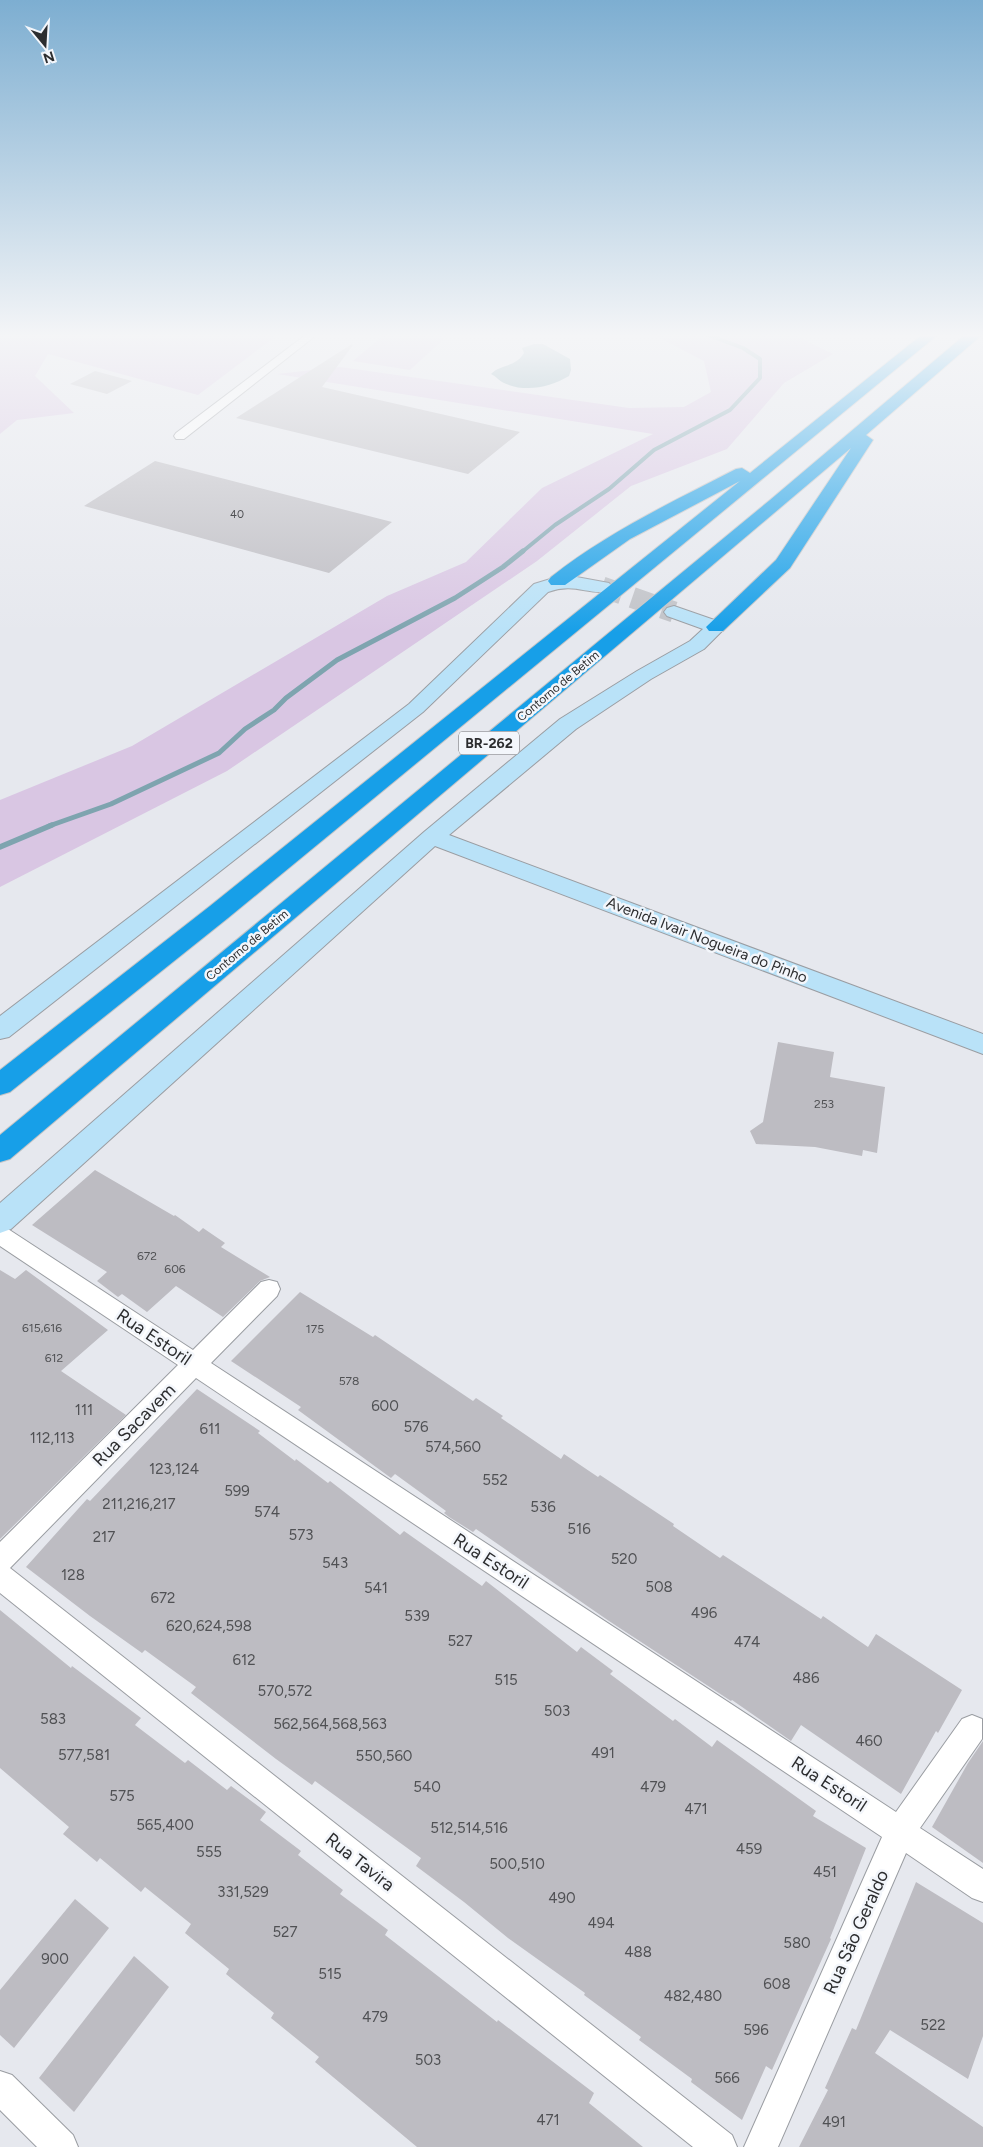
<svg xmlns="http://www.w3.org/2000/svg" width="983" height="2147" viewBox="0 0 983 2147" font-family="Figtree,sans-serif">
<rect width="100%" height="100%" fill="#e6e8ee"/>
<!-- green -->
<g fill="#d9c6e3">
<polygon points="0,333 280,333 198,395 48,354 35,376 74,413 17,420 0,434"/>
<polygon points="386,333 450,333 410,370 353,361"/>
<polygon points="650,333 790,333 833,354 784,383 727,449 631,486 537,561 227,771 0,887 0,800 132,746 387,596 466,562 542,488 653,434 277,374 340,367 629,408 684,407 711,392 704,361"/>
</g>
<!-- water -->
<path fill="#7ea4af" d="M534 344H543L570 359 571 370 569 376C550 387 526 393 504 383 499 381 496 376 491 374 500 364 515 368 524 353L522 348Z"/>
<g fill="none" stroke-linecap="round" stroke-linejoin="round">
<!-- stream-far2 -->
<polyline stroke="#7ea4af" stroke-width="4" points="522,552 555,525 609,489 654,450 730,410 760,378 760,359 743,348 703,333"/>
<!-- stream-far1 -->
<polyline stroke="#7ea4af" stroke-width="5" points="49,826 111,804 219,753 245,729 274,710 286,698 337,660 455,598 503,567 523,551"/>
<!-- stream -->
<polyline stroke="#7ea4af" stroke-width="5.5" points="0,847 52,825"/>
</g>
<!-- building -->
<g fill="#bdbcc2">
<polygon points="352,344 353,345 322,387 520,432 468,474 236,418"/>
<polygon points="95,371 132,381 107,394 70,384"/>
<polygon points="155,461 392,522 329,573 84,506"/>
<polygon points="778,1042 834,1052 830,1077 885,1087 877,1153 863,1150 862,1156 815,1147 756,1144 750,1131 763,1122"/>
<polygon points="95,1170 174,1216 175,1215 199,1232 203,1228 225,1243 221,1247 270,1277 260,1281 223,1317 176,1286 147,1312 122,1294 118,1297 97,1281 107,1272 32,1225"/>
<polygon points="0,1270 15,1279 26,1270 108,1330 61,1371 126,1415 0,1539"/>
<polygon points="300,1292 373,1337 375,1335 473,1401 476,1398 503,1416 501,1418 561,1459 564,1454 598,1477 600,1475 674,1524 673,1526 720,1558 723,1555 821,1619 823,1616 868,1647 876,1634 962,1690 938,1733 936,1731 901,1794 801,1725 791,1741 732,1700 731,1701 609,1621 476,1529 473,1532 449,1517 444,1513 446,1511 395,1474 391,1478 298,1410 301,1407 231,1361"/>
<polygon points="197,1389 260,1431 258,1433 295,1461 296,1459 328,1483 330,1481 400,1535 404,1531 482,1586 486,1581 577,1652 581,1647 613,1671 610,1674 673,1721 675,1719 712,1747 717,1740 816,1811 813,1816 866,1848 830,1938 831,1939 772,2070 766,2066 742,2120 691,2082 692,2079 639,2040 641,2037 584,1995 585,1993 508,1938 464,1902 416,1866 421,1858 315,1781 312,1785 276,1759 191,1693 196,1687 145,1650 142,1653 90,1616 26,1567 87,1499 90,1501"/>
<polygon points="0,1610 71,1668 72,1666 141,1718 135,1725 185,1763 188,1760 227,1790 231,1786 266,1812 260,1820 301,1851 298,1855 343,1890 340,1894 388,1930 385,1935 497,2022 498,2020 594,2093 589,2103 643,2147 417,2147 315,2062 319,2057 271,2018 274,2013 226,1974 229,1969 185,1933 191,1924 145,1887 141,1892 100,1858 97,1862 63,1834 69,1827 0,1768"/>
<polygon points="983,1741 983,1863 932,1827 968,1763"/>
<polygon points="916,1882 983,1923 983,2036 968,2079 890,2030 875,2053 983,2127 983,2147 799,2147 828,2090 825,2088 852,2028 856,2030"/>
<polygon points="75,1899 109,1928 14,2048 0,2035 0,1990"/>
<polygon points="134,1956 169,1987 74,2112 39,2078"/>
</g>
<g fill="none" stroke-linecap="round" stroke-linejoin="round">
<!-- secondary-tunnel -->
<polyline stroke="#c1c3c8" stroke-width="21" stroke-dasharray="21 11" stroke-linecap="butt" points="602,587 674,612"/>
<!-- street casing -->
<g stroke="#9a9da2" stroke-width="2">
<g id="street">
<polygon points="308,333 319,333 184,439 176,439 174,436 176,433"/>
<polygon points="0,1226 8,1229 193,1350 261,1282 269,1280 277,1282 280,1289 277,1296 211,1363 896,1812 962,1719 972,1715 982,1719 982,1739 920,1828 983,1869 983,1902 972,1898 906,1853 778,2147 744,2147 882,1837 196,1378 10,1568 732,2135 737,2147 693,2147 0,1593 0,1542 178,1365 0,1246"/>
<polygon points="0,2071 12,2075 73,2135 78,2147 37,2147 0,2110"/>
</g>
</g>
<!-- secondary casing -->
<g stroke="#9a9da2" stroke-width="2">
<g id="secondary">
<path d="M571 576 609 583 612 587 609 591C589 596 575 582 548 592L423 712 9 1037 0 1039V1016L409 704 534 584 557 577Z"/>
<polygon points="674,606 723,623 726,627 704,649 651,679 576,729 449,835 983,1034 983,1054 435,846 11,1229 0,1233 0,1203 424,832 560,719 637,671 690,641 703,629 667,616 664,612 667,608"/>
</g>
</g>
<!-- highway casing -->
<g stroke="#c4c4c5" stroke-width="2">
<g id="highway">
<path d="M924 333H940L228 918 10 1092 0 1095V1070L210 906 740 481 630 539 565 585H551L548 581 551 577C608 532 672 502 736 469L742 468 750 473Z"/>
<polygon points="967,333 983,334 866,435 873,440 790,568 723,631 709,631 706,627 776,560 851,448 10,1159 0,1162 0,1135 770,500"/>
</g>
</g>
<!-- street -->
<use href="#street" fill="#fff" fill-rule="evenodd"/>
<!-- secondary -->
<use href="#secondary" fill="#b9e2f8" fill-rule="evenodd"/>
<!-- highway -->
<use href="#highway" fill="#179fe8" fill-rule="evenodd"/>
</g>
<!-- sky -->
<linearGradient id="sky" x2="0" y2="1"><stop stop-color="#7daed1"/><stop offset="0.53" stop-color="#f4f5f7"/><stop offset="1" stop-color="#f4f5f7" stop-opacity="0"/></linearGradient>
<rect width="983" height="633" fill="url(#sky)"/>
<g text-anchor="middle" dominant-baseline="central" stroke-width="5" stroke-linejoin="round" paint-order="stroke">
<!-- far-number labels -->
<g font-size="11" fill="#505154">
<text x="237" y="514">40</text>
</g>
<!-- far-street labels -->
<g font-size="12" fill="#2c2d2f" stroke="#f3f6fb">
<text transform="translate(558 686) rotate(-40)">Contorno de Betim</text>
<text transform="translate(247 945) rotate(-40)">Contorno de Betim</text>
</g>
<!-- number labels -->
<g font-size="12" fill="#505154">
<text x="824" y="1104">253</text>
<text x="147" y="1256">672</text>
<text x="175" y="1269">606</text>
<text x="42" y="1328">615,616</text>
<text x="315" y="1329">175</text>
<text x="54" y="1358">612</text>
<text x="349" y="1381">578</text>
</g>
<!-- shield labels -->
<rect fill="#f3f6fb" stroke="#68696c" stroke-width="1" x="459" y="731.5" width="60" height="23" rx="4"/>
<g font-size="14" font-weight="bold" fill="#2c2d2f">
<text x="489" y="743">BR-262</text>
</g>
<!-- street labels -->
<g font-size="15" fill="#2c2d2f" stroke="#f3f6fb">
<text transform="translate(707 940) rotate(21)">Avenida Ivair Nogueira do Pinho</text>
</g>
<!-- near-number labels -->
<g font-size="15" fill="#505154">
<text x="385" y="1406">600</text>
<text x="84" y="1410">111</text>
<text x="416" y="1427">576</text>
<text x="210" y="1429">611</text>
<text x="52" y="1438">112,113</text>
<text x="453" y="1447">574,560</text>
<text x="174" y="1469">123,124</text>
<text x="495" y="1480">552</text>
<text x="237" y="1491">599</text>
<text x="139" y="1504">211,216,217</text>
<text x="543" y="1507">536</text>
<text x="267" y="1512">574</text>
<text x="579" y="1529">516</text>
<text x="301" y="1535">573</text>
<text x="104" y="1537">217</text>
<text x="624" y="1559">520</text>
<text x="335" y="1563">543</text>
<text x="73" y="1575">128</text>
<text x="659" y="1587">508</text>
<text x="376" y="1588">541</text>
<text x="163" y="1598">672</text>
<text x="704" y="1613">496</text>
<text x="417" y="1616">539</text>
<text x="209" y="1626">620,624,598</text>
<text x="460" y="1641">527</text>
<text x="747" y="1642">474</text>
<text x="244" y="1660">612</text>
<text x="806" y="1678">486</text>
<text x="506" y="1680">515</text>
<text x="285" y="1691">570,572</text>
<text x="557" y="1711">503</text>
<text x="53" y="1719">583</text>
<text x="330" y="1724">562,564,568,563</text>
<text x="869" y="1741">460</text>
<text x="603" y="1753">491</text>
<text x="84" y="1755">577,581</text>
<text x="384" y="1756">550,560</text>
<text x="427" y="1787">540</text>
<text x="653" y="1787">479</text>
<text x="122" y="1796">575</text>
<text x="696" y="1809">471</text>
<text x="165" y="1825">565,400</text>
<text x="469" y="1828">512,514,516</text>
<text x="749" y="1849">459</text>
<text x="209" y="1852">555</text>
<text x="517" y="1864">500,510</text>
<text x="825" y="1872">451</text>
<text x="243" y="1892">331,529</text>
<text x="562" y="1898">490</text>
<text x="601" y="1923">494</text>
<text x="285" y="1932">527</text>
<text x="797" y="1943">580</text>
<text x="638" y="1952">488</text>
<text x="55" y="1959">900</text>
<text x="330" y="1974">515</text>
<text x="777" y="1984">608</text>
<text x="693" y="1996">482,480</text>
<text x="375" y="2017">479</text>
<text x="933" y="2025">522</text>
<text x="756" y="2030">596</text>
<text x="428" y="2060">503</text>
<text x="727" y="2078">566</text>
<text x="548" y="2120">471</text>
<text x="834" y="2122">491</text>
</g>
<!-- near-street labels -->
<g font-size="18" fill="#2c2d2f" stroke="#f3f6fb">
<text transform="translate(154 1337) rotate(34)">Rua Estoril</text>
<text transform="translate(134 1425) rotate(-45)">Rua Sacavem</text>
<text transform="translate(491 1561) rotate(33)">Rua Estoril</text>
<text transform="translate(829 1784) rotate(33)">Rua Estoril</text>
<text transform="translate(360 1862) rotate(38)">Rua Tavira</text>
<text transform="translate(856 1932) rotate(-66)">Rua São Geraldo</text>
</g>
</g>
<!-- north arrow -->
<g transform="translate(45 45) rotate(162)" stroke="#f3f6fb" stroke-width="4" paint-order="stroke">
<path d="M0-4L9 19L0 12L-9 19Z" fill="#2c2d2f"/>
<text y="-8" font-size="14" font-weight="bold" text-anchor="middle" fill="#2c2d2f">N</text>
</g>
</svg>
